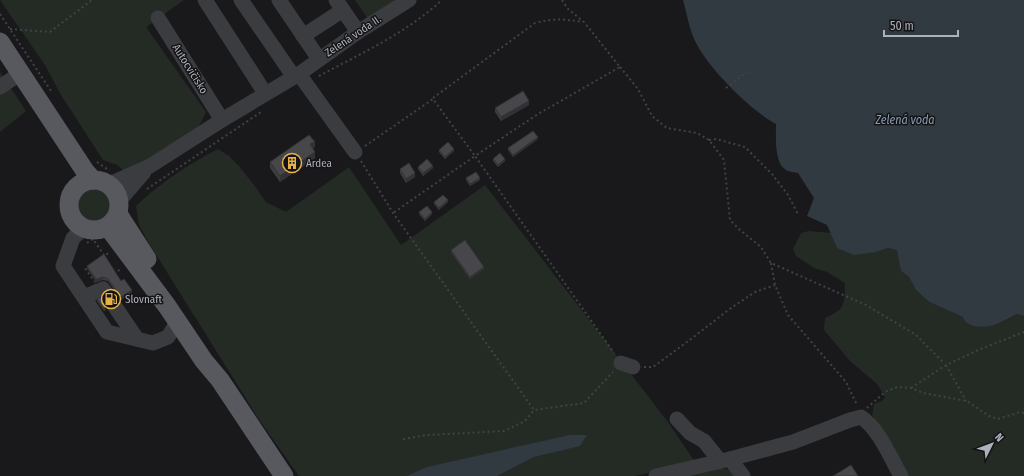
<svg xmlns="http://www.w3.org/2000/svg" width="1024" height="476" viewBox="0 0 1024 476" font-family="'Fira Sans Condensed',sans-serif">
<rect width="100%" height="100%" fill="#19191b"/>
<!-- green -->
<g fill="#242b25">
<polygon points="0,0 184,0 146,27 206,112 197,130 135,170 123,170 117,165 103,160 61,95 45,65"/>
<polygon points="355,0 399,0 368,19"/>
<polygon points="0,72 26,111 0,132"/>
<path d="M218 149 229 156 239 166 254 185 266 202 286 212 349 167 401 245 485 185 668 422 695 462 635 476H299L260 421 150 245 139 225 136 206C160 183 189 164 218 149Z"/>
<circle cx="95" cy="205" r="18"/>
<path d="M809 231 831 233 837 248 876 252 888 248 898 250 901 271 909 277 916 290 929 302 963 317 995 325 1018 314 1024 316V476H908L894 450 872 415 874 404 882 401 885 397 877 384 850 361 824 330 825 318C846 309 844 305 845 283L827 272 814 268 796 256 793 249 801 233Z"/>
<polygon points="721,468 730,470 737,476 682,476"/>
</g>
<!-- water -->
<g fill="#323a41">
<path d="M683 0H1024V316L1017 314C1011 317 1004 321 997 324 987 328 966 329 963 317L929 302 916 290 909 277 901 271 897 250 888 248 876 252 854 255 837 248 827 225 807 216 814 198 798 173C794 172 789 172 786 170 774 163 776 136 776 124 750 110 708 68 695 41 689 28 687 14 683 0Z"/>
<polygon points="570,435 587,435 580,446 534,457 497,476 407,476 427,467"/>
</g>
<g fill="none" stroke-linecap="round" stroke-linejoin="round">
<!-- path -->
<g stroke="#414247" stroke-width="2" stroke-dasharray="2 3" stroke-linecap="butt">
<polyline points="562,0 568,9 584,22 620,67 538,114 475,156 614,353"/>
<polyline points="0,14 51,91"/>
<polyline points="10,29 50,32 92,0"/>
<polyline points="620,67 638,89 652,116 667,128 697,133 709,140 724,160 730,220 740,230 761,247 771,263 866,305 916,335 943,362"/>
<path d="M319 76C360 54 408 32 442 0"/>
<polyline points="726,88 748,71"/>
<path d="M433 98 535 23C554 18 564 19 583 22"/>
<polyline points="709,140 716,139 745,147 772,174 788,195 798,214"/>
<polyline points="365,146 433,99 475,156 393,213"/>
<polyline points="361,161 393,213 534,410 584,403 613,372"/>
<polyline points="97,162 107,169 110,170"/>
<polyline points="147,189 261,112"/>
<polyline points="87,243 93,239 104,255"/>
<polyline points="102,257 110,252"/>
<polyline points="771,263 775,285 788,315 846,382 857,405"/>
<polyline points="89,266 85,268 94,281"/>
<polyline points="114,274 122,268"/>
<polyline points="946,365 966,401"/>
<polyline points="644,367 653,367 691,339 731,308 755,292 775,285"/>
<polyline points="911,388 946,365 976,351 1024,332"/>
<polyline points="867,408 885,392 897,387 911,388 923,393 967,401 989,416 998,419 1020,412 1024,413"/>
<polyline points="403,439 428,435 504,431 525,421 534,410"/>
</g>
<!-- minor -->
<g stroke="#3b3c40" stroke-width="15">
<polyline points="205,0 265,93"/>
<polyline points="241,0 294,77"/>
<polyline points="279,0 319,59"/>
<polyline points="336,0 358,32"/>
<polyline points="158,18 222,120"/>
<polyline points="303,36 343,10"/>
<polyline points="299,74 355,152"/>
<polyline points="0,87 21,73"/>
<polyline points="109,184 150,166 222,120 299,74 358,32 409,0"/>
<polyline points="119,201 144,172"/>
<polyline points="83,229 73,238 63,266 107,332 153,343 168,337 177,322"/>
<polyline points="84,297 103,289 137,339"/>
<polyline points="621,363 633,367"/>
<polyline points="677,419 690,433 704,441 720,461"/>
<path d="M730 459 793 442 850 420 861 417C879 429 890 457 901 476"/>
<polyline points="656,476 730,459 743,476"/>
</g>
<!-- major -->
<g stroke="#57595f" stroke-width="19">
<polyline points="0,42 85,171 93,180"/>
<circle cx="94" cy="205" r="25"/>
<polyline points="118,214 147,259"/>
<polyline points="108,227 167,306 204,361 220,380 284,476"/>
</g>
</g>
<!-- wall -->
<g fill="#3d3d40">
<polygon points="529,105 501,121 495,112 495,108"/>
<polygon points="538,139 513,157 508,150 508,148"/>
<polygon points="315,147 313,148 315,158 280,182 270,168 270,162"/>
<polygon points="439,150 454,151 445,159 439,152"/>
<polygon points="493,159 505,161 498,167 493,161"/>
<polygon points="418,167 433,168 423,176 418,169"/>
<polygon points="400,169 415,177 406,183 400,173"/>
<polygon points="466,178 480,180 470,186 466,180"/>
<polygon points="434,202 448,202 439,210 434,204"/>
<polygon points="419,212 432,214 425,221 419,214"/>
<polygon points="451,250 484,269 470,279 451,252"/>
<polygon points="87,266 121,281 132,292 121,300 108,281 103,280 94,283 95,280 87,268"/>
<polygon points="97,299 106,310 104,311 97,301"/>
</g>
<!-- shaded-wall -->
<g fill="#323234">
<polygon points="529,101 529,105 501,121 501,117"/>
<polygon points="538,137 538,139 513,157 513,155"/>
<polygon points="315,142 315,147 310,150 310,144"/>
<polygon points="454,149 454,151 445,159 445,157"/>
<polygon points="315,152 315,158 280,182 280,176"/>
<polygon points="505,159 505,161 498,167 498,165"/>
<polygon points="433,166 433,168 423,176 423,173"/>
<polygon points="415,173 415,177 406,183 406,179"/>
<polygon points="480,178 480,180 470,186 470,184"/>
<polygon points="448,200 448,202 439,210 439,208"/>
<polygon points="432,212 432,214 425,221 425,219"/>
<polygon points="484,267 484,269 470,279 470,277"/>
<polygon points="103,277 103,280 94,283 94,280"/>
<polygon points="132,290 132,292 121,300 121,297"/>
</g>
<!-- building -->
<g fill="#47474b" stroke="#323234">
<polygon points="523,91 529,101 501,117 495,108"/>
<polygon points="533,131 538,137 513,155 508,148"/>
<polygon points="309,135 315,142 310,144 315,152 280,176 270,162"/>
<polygon points="448,142 454,149 445,157 439,150"/>
<polygon points="500,153 505,159 498,165 493,159"/>
<polygon points="427,159 433,166 423,173 418,167"/>
<polygon points="409,163 415,173 406,179 400,169"/>
<polygon points="476,172 480,178 470,184 466,178"/>
<polygon points="443,195 448,200 439,208 434,202"/>
<polygon points="427,206 432,212 425,219 419,212"/>
<polygon points="465,240 484,267 470,277 451,250"/>
<polygon points="104,254 121,281 124,279 132,290 121,297 108,279 103,277 94,280 96,279 87,266"/>
<polygon points="100,298 106,307 104,309 97,299"/>
<polygon points="851,465 858,476 833,476"/>
</g>
<!-- icons -->
<defs>
<g id="building-ring" transform="scale(1)"><circle r="9.5" fill="#141416" stroke="#e5b248" stroke-width="1.5"/><path d="M-4-6H4V6H1V3H-1V6H-4ZM-2.5-4.3h1.7v1.8h-1.7ZM.8-4.3h1.7v1.8H.8ZM-2.5-1h1.7V.8h-1.7ZM.8-1h1.7V.8H.8Z" fill="#e5b248"/></g>
<g id="fuel-ring" transform="scale(1)"><circle r="9.5" fill="#141416" stroke="#e5b248" stroke-width="1.5"/><path d="M-5.5-6h7V0h2V4h1.3V-2.5L3-4.5l.8-.8L6-3V5H2.5V1h-1V6h-7ZM-4.2-4.7v3.2H.2V-4.7Z" fill="#e5b248"/></g>
</defs>
<g fill-rule="evenodd">
<use href="#building-ring" x="292" y="163"/>
<use href="#fuel-ring" x="111" y="299"/>
</g>
<g text-anchor="middle" dominant-baseline="central" stroke-width="3" stroke-linejoin="round" paint-order="stroke">
<!-- street labels -->
<g font-size="11" fill="#adb1ba" stroke="#141416">
<text transform="translate(353 36) rotate(-34)">Zelená voda II.</text>
<text transform="translate(190 69) rotate(58)">Autocvičisko</text>
</g>
<!-- poi labels -->
<g font-size="11" fill="#adb1ba" stroke="#141416" text-anchor="start">
<text x="306" y="163">Ardea</text>
<text x="125" y="299">Slovnaft</text>
</g>
<!-- water labels -->
<g font-size="12" font-style="italic" fill="#879db2" stroke="#141416">
<text x="905" y="120">Zelená voda</text>
</g>
</g>
<!-- north arrow -->
<g transform="translate(992 444) rotate(48)" stroke="#141416" stroke-width="3" paint-order="stroke">
<path d="M0-3L7 15L0 10L-7 15Z" fill="#adb1ba"/>
<text y="-6" font-size="11" font-weight="bold" text-anchor="middle" fill="#adb1ba">N</text>
</g>
<!-- scale -->
<path d="M884 30v6h74v-6" fill="none" stroke="#adb1ba" stroke-width="2"/>
<text x="890" y="30" font-size="12" fill="#adb1ba" stroke="#141416" stroke-width="3" paint-order="stroke">50 m</text>
</svg>
